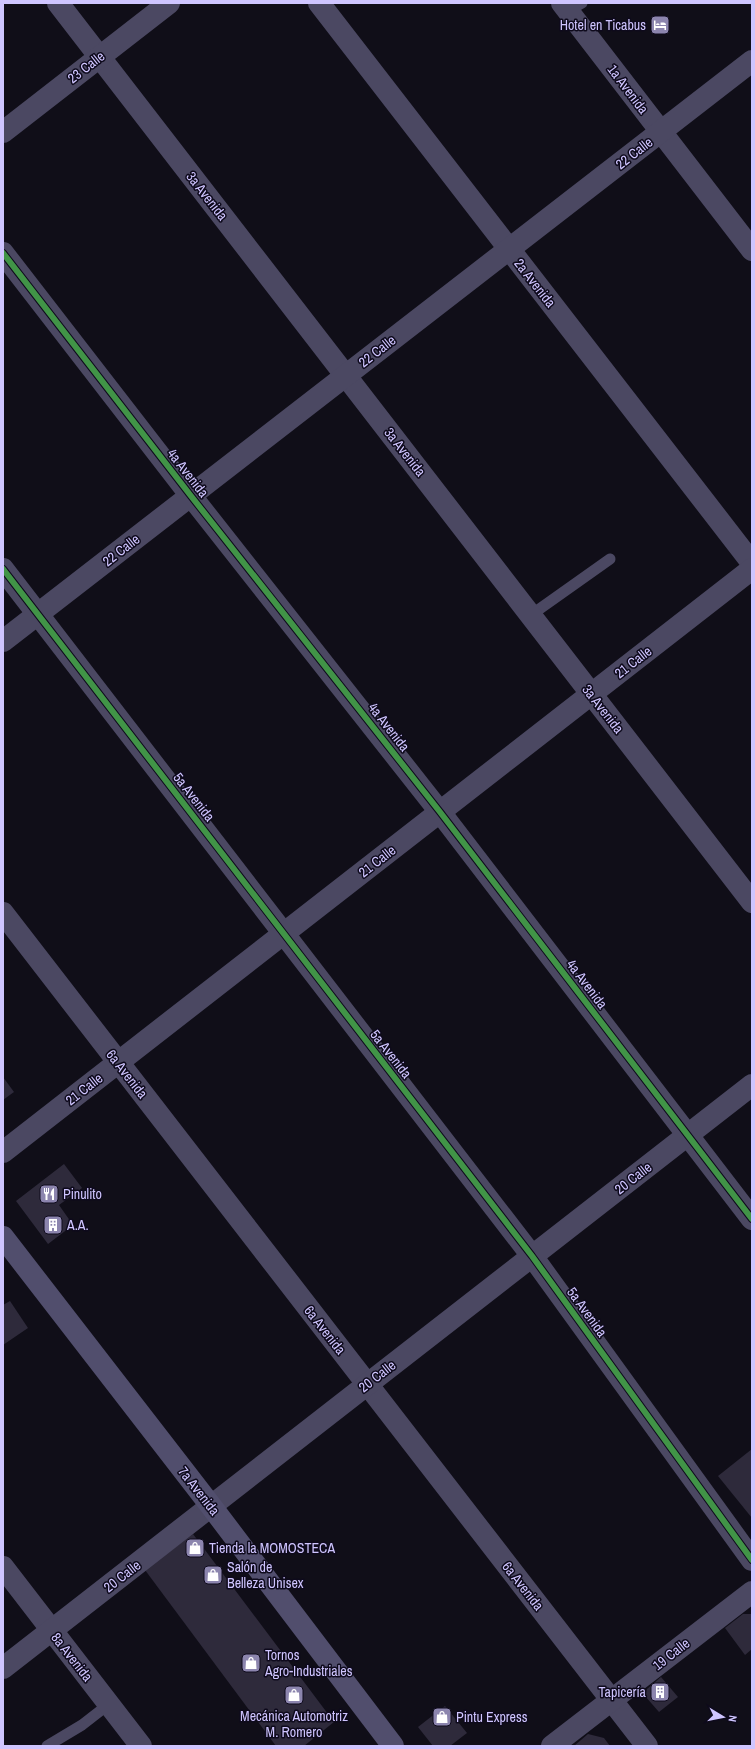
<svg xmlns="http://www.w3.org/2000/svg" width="755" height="1749" viewBox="0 0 755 1749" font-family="'Archivo Narrow',sans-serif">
<rect width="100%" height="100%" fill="#100e18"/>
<!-- building -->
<g fill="#2e2a3b">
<polygon points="3,1077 14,1092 3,1100"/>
<polygon points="64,1164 82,1188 59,1205 73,1225 48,1244 16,1201"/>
<polygon points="10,1301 28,1328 3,1345 3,1305"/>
<polygon points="752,1449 752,1518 718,1476"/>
<polygon points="193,1534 334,1722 304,1746 276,1746 145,1570"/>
<polygon points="743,1614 752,1614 752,1649 745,1655 725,1628"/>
<polygon points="661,1677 678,1697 659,1712 645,1696 647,1689"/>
<polygon points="445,1706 467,1733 450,1746 433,1746 418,1727"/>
<polygon points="588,1734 604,1738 610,1746 574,1746"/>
</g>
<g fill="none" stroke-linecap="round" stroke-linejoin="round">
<!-- service -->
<g stroke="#4b4862" stroke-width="11">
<polyline points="568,11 582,3"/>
<polyline points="531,615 610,559"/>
<polyline points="47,1746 82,1725 109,1704"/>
</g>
<!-- minor -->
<g stroke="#4b4862" stroke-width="22">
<polyline points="58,3 752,902"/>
<polyline points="319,3 752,563"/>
<polyline points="562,3 752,250"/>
<polyline points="3,132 169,3"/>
<polyline points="3,253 191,496 440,812 752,1219"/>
<polyline points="3,569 532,1256 752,1560"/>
<polyline points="3,641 752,61"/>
<polyline points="3,913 647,1746"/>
<polyline points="3,1152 752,569"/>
<polyline points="3,1567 141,1746"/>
<polyline points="3,1668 752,1085"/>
</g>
<!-- tertiary -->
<polyline stroke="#4b4862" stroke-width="22" points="552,1746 752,1592"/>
<!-- secondary -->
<polyline stroke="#514e6d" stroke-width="22" points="3,1237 211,1506 393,1746"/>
<!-- cycleway casing -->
<g stroke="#0e0a1c" stroke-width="8">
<g id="cycleway">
<polyline points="3,253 191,496 440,812 752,1219"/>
<polyline points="3,569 532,1256 752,1560"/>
</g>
</g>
<!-- cycleway -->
<use href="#cycleway" stroke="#419447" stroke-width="6"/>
</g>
<!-- icons -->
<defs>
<g id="hotel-square" transform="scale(1)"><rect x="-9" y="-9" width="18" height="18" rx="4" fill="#8c85ae" stroke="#0e0a1c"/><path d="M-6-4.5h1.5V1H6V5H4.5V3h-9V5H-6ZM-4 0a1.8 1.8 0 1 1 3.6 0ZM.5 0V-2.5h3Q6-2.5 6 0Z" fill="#fff"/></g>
<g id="restaurant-square" transform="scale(1)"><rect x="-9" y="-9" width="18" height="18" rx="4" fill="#8c85ae" stroke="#0e0a1c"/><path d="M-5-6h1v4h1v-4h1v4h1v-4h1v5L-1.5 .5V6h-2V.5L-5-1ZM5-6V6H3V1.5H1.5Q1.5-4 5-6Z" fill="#fff"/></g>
<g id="building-square" transform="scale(1)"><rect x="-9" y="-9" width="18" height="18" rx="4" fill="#8c85ae" stroke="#0e0a1c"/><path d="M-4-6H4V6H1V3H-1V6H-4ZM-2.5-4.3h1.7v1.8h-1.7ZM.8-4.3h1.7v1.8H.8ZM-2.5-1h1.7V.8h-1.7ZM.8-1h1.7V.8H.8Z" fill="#fff"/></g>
<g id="shop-square" transform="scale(1)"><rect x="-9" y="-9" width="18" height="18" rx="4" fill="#8c85ae" stroke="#0e0a1c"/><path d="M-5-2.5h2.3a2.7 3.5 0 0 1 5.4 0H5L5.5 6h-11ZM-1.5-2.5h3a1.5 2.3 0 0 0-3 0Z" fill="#fff"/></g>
</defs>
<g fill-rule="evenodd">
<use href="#hotel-square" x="660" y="25"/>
<use href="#restaurant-square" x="49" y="1194"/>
<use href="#building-square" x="53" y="1225"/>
<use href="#shop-square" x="195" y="1548"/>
<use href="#shop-square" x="213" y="1575"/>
<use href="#shop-square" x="251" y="1663"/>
<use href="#building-square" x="660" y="1692"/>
<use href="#shop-square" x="294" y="1695"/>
<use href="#shop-square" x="442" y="1717"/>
</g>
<g text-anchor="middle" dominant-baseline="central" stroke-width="3" stroke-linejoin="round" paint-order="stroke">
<!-- poi labels -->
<g font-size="14" fill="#cfc5ff" stroke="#0e0a1c" text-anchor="start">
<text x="646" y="25" text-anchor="end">Hotel en Ticabus</text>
<text x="63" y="1194">Pinulito</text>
<text x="67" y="1225">A.A.</text>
<text x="209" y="1548">Tienda la MOMOSTECA</text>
<text x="227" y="1567">Salón de<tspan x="227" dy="16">Belleza Unisex</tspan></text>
<text x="265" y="1655">Tornos<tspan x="265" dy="16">Agro-Industriales</tspan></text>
<text x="646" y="1692" text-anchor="end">Tapicería</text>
<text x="294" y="1716" text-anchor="middle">Mecánica Automotriz<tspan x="294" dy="16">M. Romero</tspan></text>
<text x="456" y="1717">Pintu Express</text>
</g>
<!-- street labels -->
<g font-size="14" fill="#cfc5ff" stroke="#0e0a1c">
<text transform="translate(86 67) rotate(-38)">23 Calle</text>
<text transform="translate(628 89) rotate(53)">1a Avenida</text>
<text transform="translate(634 153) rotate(-38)">22 Calle</text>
<text transform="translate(207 196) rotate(52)">3a Avenida</text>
<text transform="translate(535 283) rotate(52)">2a Avenida</text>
<text transform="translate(377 351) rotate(-38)">22 Calle</text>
<text transform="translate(405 452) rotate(52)">3a Avenida</text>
<text transform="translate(188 473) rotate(52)">4a Avenida</text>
<text transform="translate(121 550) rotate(-38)">22 Calle</text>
<text transform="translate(633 662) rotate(-38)">21 Calle</text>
<text transform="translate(603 709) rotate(52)">3a Avenida</text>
<text transform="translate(389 727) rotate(52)">4a Avenida</text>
<text transform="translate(194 797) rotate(52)">5a Avenida</text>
<text transform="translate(377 861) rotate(-38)">21 Calle</text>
<text transform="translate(587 984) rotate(53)">4a Avenida</text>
<text transform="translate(391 1054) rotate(52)">5a Avenida</text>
<text transform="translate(127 1074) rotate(52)">6a Avenida</text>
<text transform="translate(84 1089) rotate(-38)">21 Calle</text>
<text transform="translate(633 1178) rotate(-38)">20 Calle</text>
<text transform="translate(587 1312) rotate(54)">5a Avenida</text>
<text transform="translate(325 1330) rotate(52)">6a Avenida</text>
<text transform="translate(377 1376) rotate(-38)">20 Calle</text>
<text transform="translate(199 1491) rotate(52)">7a Avenida</text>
<text transform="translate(122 1576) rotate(-38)">20 Calle</text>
<text transform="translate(523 1586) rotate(52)">6a Avenida</text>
<text transform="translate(671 1654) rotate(-38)">19 Calle</text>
<text transform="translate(72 1657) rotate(52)">8a Avenida</text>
</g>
</g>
<!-- border -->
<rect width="755" height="1749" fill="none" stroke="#cfc5ff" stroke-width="8"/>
<!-- north arrow -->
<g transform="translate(723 1717) rotate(100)" stroke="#0e0a1c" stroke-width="3" paint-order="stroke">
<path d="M0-3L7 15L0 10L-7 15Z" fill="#cfc5ff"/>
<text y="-6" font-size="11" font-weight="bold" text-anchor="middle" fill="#cfc5ff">N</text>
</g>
</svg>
